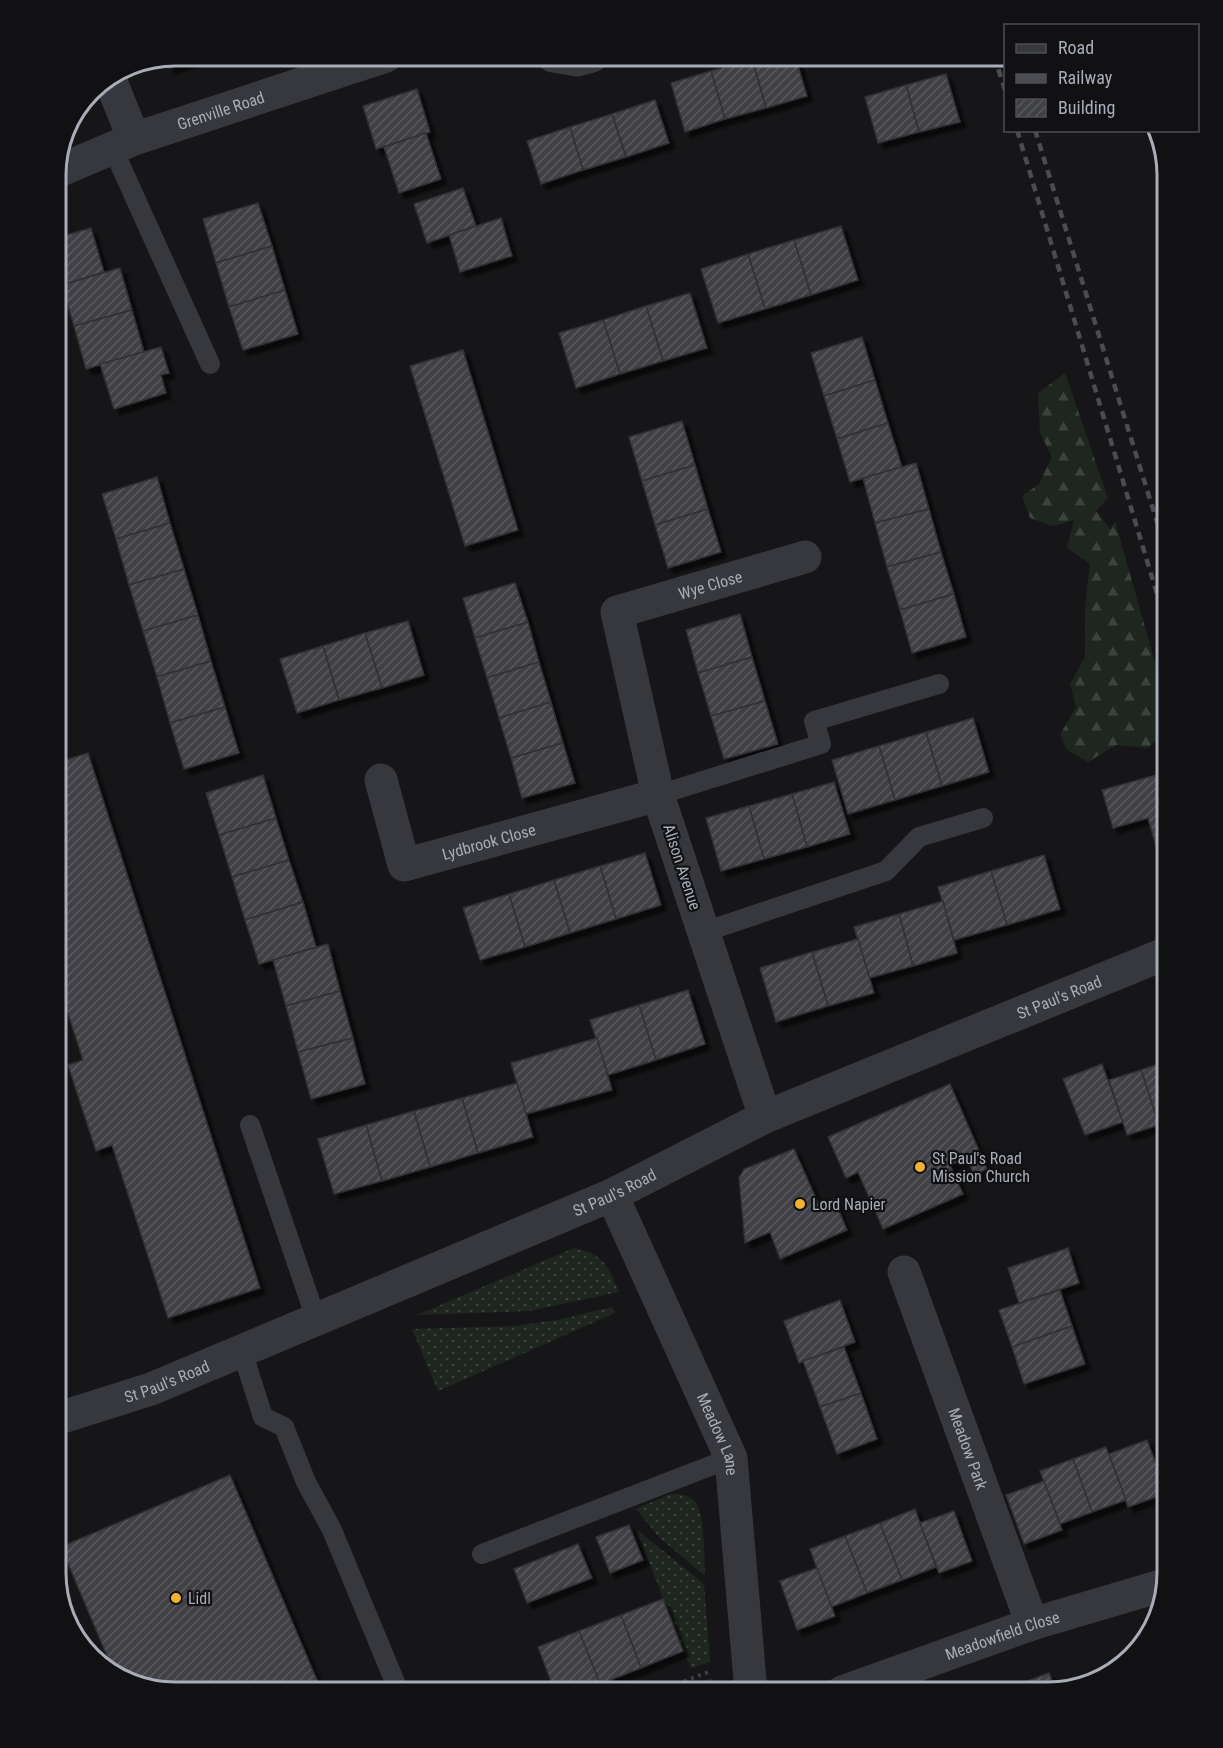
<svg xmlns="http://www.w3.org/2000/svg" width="1223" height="1748" viewBox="0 0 1223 1748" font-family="'Roboto Condensed',sans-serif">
<defs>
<pattern id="grass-dots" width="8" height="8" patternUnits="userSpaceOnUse" patternTransform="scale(1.5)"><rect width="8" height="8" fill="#1e261f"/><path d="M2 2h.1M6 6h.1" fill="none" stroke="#3c433d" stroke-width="1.8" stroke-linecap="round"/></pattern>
<pattern id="forest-firs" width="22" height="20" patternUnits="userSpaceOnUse" patternTransform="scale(1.5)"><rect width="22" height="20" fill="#1e261f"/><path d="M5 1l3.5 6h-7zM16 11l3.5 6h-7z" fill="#3c433d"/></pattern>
<pattern id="building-hatch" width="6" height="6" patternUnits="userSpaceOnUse" patternTransform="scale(1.5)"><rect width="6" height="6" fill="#404145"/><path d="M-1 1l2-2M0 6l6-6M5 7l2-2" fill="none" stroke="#595a5e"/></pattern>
<filter id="shadow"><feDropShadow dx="5.5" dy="5.5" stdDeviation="1.5" flood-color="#0009"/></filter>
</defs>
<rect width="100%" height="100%" fill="#161618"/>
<!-- grass -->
<g fill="url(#grass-dots)">
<polygon points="914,56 948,56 950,62 929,65"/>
<path d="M574 1248C605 1255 607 1265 619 1292L529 1311 417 1315Z"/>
<polygon points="612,1307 615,1313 438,1391 412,1329 516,1326 562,1319"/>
<path d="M670 1494C678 1494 687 1494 693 1500 706 1510 704 1559 705 1576L659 1537 636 1509Z"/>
<polygon points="636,1529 704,1584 710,1662 691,1668"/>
<polygon points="712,1678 713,1692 674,1692"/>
</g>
<!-- forest -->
<polygon fill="url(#forest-firs)" points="1065,373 1108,498 1096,511 1110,529 1115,521 1167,705 1167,729 1148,748 1116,745 1088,762 1067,750 1060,735 1076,707 1070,684 1085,657 1085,607 1090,564 1067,548 1074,520 1053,526 1030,518 1022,496 1039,484 1052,457 1040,433 1038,393"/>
<!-- building -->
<g fill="url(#building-hatch)" stroke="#303034" stroke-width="1.5" filter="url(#shadow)">
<polygon points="175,56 212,56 169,68 166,57"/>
<polygon points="763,56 795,56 807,96 766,108 752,59"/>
<polygon points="752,59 766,108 725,119 711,71"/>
<polygon points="711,71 725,119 685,132 671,83"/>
<polygon points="946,74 960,122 919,132 906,85"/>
<polygon points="906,85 919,132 878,143 865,97"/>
<polygon points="417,89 430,132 376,149 363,106"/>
<polygon points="655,100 669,143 626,157 612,114"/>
<polygon points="612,114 626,157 583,170 570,127"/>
<polygon points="570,127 583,170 541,184 527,141"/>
<polygon points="426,133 441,179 399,193 384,147"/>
<polygon points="463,188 476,226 427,243 414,204"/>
<polygon points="258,203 272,246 216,263 203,219"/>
<polygon points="501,218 512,256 460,272 449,235"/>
<polygon points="841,226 858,280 811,295 794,240"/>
<polygon points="91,228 104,272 56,287 56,238"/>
<polygon points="794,240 811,295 765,309 748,254"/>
<polygon points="272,246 285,290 229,307 216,263"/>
<polygon points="748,254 765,309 718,323 701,269"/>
<polygon points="120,268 132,310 74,326 62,285"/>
<polygon points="285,290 298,334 243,350 229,307"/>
<polygon points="690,293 707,348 663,361 646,306"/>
<polygon points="646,306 663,361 620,374 603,320"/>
<polygon points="132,310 144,352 86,369 74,326"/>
<polygon points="603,320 620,374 576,388 559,333"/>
<polygon points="862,337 875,380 824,396 811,353"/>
<polygon points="161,347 169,373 161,375 166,393 114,409 100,364"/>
<polygon points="463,350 518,530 465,546 410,366"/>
<polygon points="875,380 888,423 837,439 824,396"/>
<polygon points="682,421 695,465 642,481 629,437"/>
<polygon points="888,423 902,467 850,482 837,439"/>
<polygon points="916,463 929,509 875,523 863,478"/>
<polygon points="695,465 708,509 655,525 642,481"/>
<polygon points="157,477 170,523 116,539 102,494"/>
<polygon points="708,509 721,552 668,568 655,525"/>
<polygon points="929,509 941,552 887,567 875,523"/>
<polygon points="170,523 184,569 129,585 116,539"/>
<polygon points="941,552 954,594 900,610 887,567"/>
<polygon points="184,569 198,615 143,631 129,585"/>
<polygon points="515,583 528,622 475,638 463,598"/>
<polygon points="954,594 966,637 912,653 900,610"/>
<polygon points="740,614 752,657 698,673 686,630"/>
<polygon points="198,615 211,661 157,677 143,631"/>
<polygon points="408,621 424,675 382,688 365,633"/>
<polygon points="528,622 539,662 487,678 475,638"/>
<polygon points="365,633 382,688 339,700 323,646"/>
<polygon points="323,646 339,700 297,713 280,659"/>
<polygon points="752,657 765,701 711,716 698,673"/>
<polygon points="211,661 225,707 170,723 157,677"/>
<polygon points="539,662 551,702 499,718 487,678"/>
<polygon points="765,701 778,744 724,759 711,716"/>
<polygon points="551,702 563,743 511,758 499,718"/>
<polygon points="225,707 239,753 184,769 170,723"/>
<polygon points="973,718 989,772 942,786 926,732"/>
<polygon points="926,732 942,786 895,800 879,746"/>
<polygon points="563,743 575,783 522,798 511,758"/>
<polygon points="879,746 895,800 848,814 832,760"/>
<polygon points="88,753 260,1288 168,1318 112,1145 96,1151 68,1065 83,1060 56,976 56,763"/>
<polygon points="1167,772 1167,874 1164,875 1148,818 1113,828 1102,790"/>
<polygon points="263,775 276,818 219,835 206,793"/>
<polygon points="834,782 850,834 807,847 792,794"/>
<polygon points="792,794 807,847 764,859 749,806"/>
<polygon points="749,806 764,859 721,871 706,818"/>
<polygon points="276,818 289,860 232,877 219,835"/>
<polygon points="645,853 661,905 616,919 600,866"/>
<polygon points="1044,855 1060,909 1007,925 991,871"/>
<polygon points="289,860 303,902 245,920 232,877"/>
<polygon points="600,866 616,919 570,933 554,880"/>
<polygon points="991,871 1007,925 954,940 938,887"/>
<polygon points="554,880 570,933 525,947 509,894"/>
<polygon points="509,894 525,947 480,960 463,908"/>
<polygon points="943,901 957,953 913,966 899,914"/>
<polygon points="303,902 316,947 259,964 245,920"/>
<polygon points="899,914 913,966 869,978 854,927"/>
<polygon points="858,939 874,993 828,1006 812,952"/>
<polygon points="328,944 340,991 286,1006 273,960"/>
<polygon points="812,952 828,1006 776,1022 760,968"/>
<polygon points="688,990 705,1044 656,1060 639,1005"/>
<polygon points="340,991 353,1038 298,1052 286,1006"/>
<polygon points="639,1005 656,1060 608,1075 590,1020"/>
<polygon points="353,1038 365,1084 311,1099 298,1052"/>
<polygon points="597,1038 612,1090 526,1114 511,1063"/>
<polygon points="1167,1061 1167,1122 1159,1125 1141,1070"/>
<polygon points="1102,1064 1123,1122 1085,1135 1063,1079"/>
<polygon points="1141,1070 1159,1125 1127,1135 1109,1080"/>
<polygon points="517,1083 533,1137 478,1153 462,1098"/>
<polygon points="950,1084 987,1169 974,1175 967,1158 950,1165 963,1194 883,1229 858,1172 846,1178 828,1137"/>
<polygon points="462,1098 478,1153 430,1167 414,1111"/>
<polygon points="414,1111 430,1167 382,1181 366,1125"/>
<polygon points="366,1125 382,1181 334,1194 318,1139"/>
<polygon points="794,1149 819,1205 834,1199 847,1230 780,1259 770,1232 745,1243 739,1178 744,1169"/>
<polygon points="1068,1248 1079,1283 1019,1303 1008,1268"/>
<polygon points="1060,1290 1072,1326 1012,1347 999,1310"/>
<polygon points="840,1300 855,1342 799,1363 784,1321"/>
<polygon points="1072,1326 1085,1364 1024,1384 1012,1347"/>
<polygon points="844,1347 861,1393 820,1407 803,1361"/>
<polygon points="861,1393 877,1439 837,1454 820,1407"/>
<polygon points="1147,1440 1167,1493 1128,1507 1109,1454"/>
<polygon points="1106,1447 1126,1500 1092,1512 1073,1459"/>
<polygon points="1073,1459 1092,1512 1060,1524 1040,1471"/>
<polygon points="230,1475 322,1692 168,1692 116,1677 61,1547"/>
<polygon points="1044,1481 1062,1530 1024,1544 1006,1495"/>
<polygon points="915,1509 936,1567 902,1580 880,1523"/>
<polygon points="954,1511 972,1561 939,1573 920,1523"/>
<polygon points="880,1523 902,1580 867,1593 845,1536"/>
<polygon points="629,1525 643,1560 610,1573 596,1537"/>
<polygon points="845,1536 867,1593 831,1607 810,1549"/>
<polygon points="578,1544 592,1578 527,1603 514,1569"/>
<polygon points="817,1568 835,1616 797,1630 780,1581"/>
<polygon points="663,1599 683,1651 641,1668 621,1615"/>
<polygon points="621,1615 641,1668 600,1684 579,1631"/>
<polygon points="579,1631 600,1684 577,1692 555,1692 538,1647"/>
<polygon points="1049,1673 1056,1690 1016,1692 1014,1686"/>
<polygon points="1014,1686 1016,1692 995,1692"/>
</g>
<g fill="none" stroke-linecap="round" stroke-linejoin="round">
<!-- path -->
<polyline stroke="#3d3f44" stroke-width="4" stroke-dasharray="3 4.5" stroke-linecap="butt" points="656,1692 711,1671"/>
<!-- lane -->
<g stroke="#37383d" stroke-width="20">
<polyline points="113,149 210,364"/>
<polyline points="658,795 821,744 814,721 939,684"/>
<polyline points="704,932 886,871 919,837 983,818"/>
<polyline points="250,1125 316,1319"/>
<polyline points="242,1351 263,1417 284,1427 306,1482 332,1530 399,1692"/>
<polyline points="482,1554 731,1458"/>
</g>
<!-- street -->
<g stroke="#37383d" stroke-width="33">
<polyline points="553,56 577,60 592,56"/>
<polyline points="109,77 134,139"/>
<path id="s1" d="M56 172 134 139 386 56"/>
<path id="s2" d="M381 780 404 865 658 795"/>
<path id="s3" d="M765 1117 658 795 617 612 805 557"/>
<path id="s4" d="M612 1195 731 1458 751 1692"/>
<path id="s5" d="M904 1272 1032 1624"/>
<path id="s6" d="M56 1419 151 1389 612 1195 765 1117 1167 953"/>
<path id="s7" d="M842 1692 1032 1624 1164 1585"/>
</g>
<!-- rail -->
<g stroke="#4a4c52" stroke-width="4.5" stroke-dasharray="8 6" stroke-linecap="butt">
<polyline points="994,56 1006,93"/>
<polyline points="1017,130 1167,627"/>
<polyline points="1035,130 1167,554"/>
</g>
</g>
<!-- markers -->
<g fill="#f2b134" stroke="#111113" stroke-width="2">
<circle cx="920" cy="1167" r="6"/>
<circle cx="800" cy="1204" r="6"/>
<circle cx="176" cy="1598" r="6"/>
</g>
<g text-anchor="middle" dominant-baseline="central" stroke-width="4.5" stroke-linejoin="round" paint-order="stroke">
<!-- street labels -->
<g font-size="16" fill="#a8adb8" stroke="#111113">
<text stroke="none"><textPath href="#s1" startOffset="176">Grenville Road</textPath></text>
<text stroke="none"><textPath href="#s3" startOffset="624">Wye Close</textPath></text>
<text stroke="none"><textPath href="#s2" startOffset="176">Lydbrook Close</textPath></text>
<text transform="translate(682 867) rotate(72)">Alison Avenue</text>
<text stroke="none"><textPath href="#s6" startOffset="1089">St Paul's Road</textPath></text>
<text stroke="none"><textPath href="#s6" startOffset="603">St Paul's Road</textPath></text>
<text stroke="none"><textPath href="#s6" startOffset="117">St Paul's Road</textPath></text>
<text stroke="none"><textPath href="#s4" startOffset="262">Meadow Lane</textPath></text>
<text stroke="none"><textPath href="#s5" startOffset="188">Meadow Park</textPath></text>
<text stroke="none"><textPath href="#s7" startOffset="170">Meadowfield Close</textPath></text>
</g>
<!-- poi labels -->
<g font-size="16" fill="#a8adb8" stroke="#111113" text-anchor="start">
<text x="932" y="1158">St Paul's Road<tspan x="932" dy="18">Mission Church</tspan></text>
<text x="812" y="1204">Lord Napier</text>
<text x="188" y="1598">Lidl</text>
</g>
</g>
<!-- crop -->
<path d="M0 0H1223V1748H0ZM175 66H1048A109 109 0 0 1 1157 175V1573A109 109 0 0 1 1048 1682H175A109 109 0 0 1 66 1573V175A109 109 0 0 1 175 66Z" fill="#111113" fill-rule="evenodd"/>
<path fill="none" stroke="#a8adb8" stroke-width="3" d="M175 66H1048A109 109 0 0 1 1157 175V1573A109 109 0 0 1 1048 1682H175A109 109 0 0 1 66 1573V175A109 109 0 0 1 175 66Z"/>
<!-- legend -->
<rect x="1004" y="24" width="195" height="108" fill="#111113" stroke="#4d4f55" stroke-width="1.5"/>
<rect x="1016" y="44" width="30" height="9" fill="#37383d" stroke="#4d4f55" stroke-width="1.5"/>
<text x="1058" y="54" font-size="18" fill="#a8adb8">Road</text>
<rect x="1016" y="74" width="30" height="9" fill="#4a4c52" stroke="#4d4f55" stroke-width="1.5"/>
<text x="1058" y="84" font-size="18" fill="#a8adb8">Railway</text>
<rect x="1016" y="99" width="30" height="18" fill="url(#building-hatch)" stroke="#4d4f55" stroke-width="1.5"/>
<text x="1058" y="114" font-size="18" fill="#a8adb8">Building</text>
</svg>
